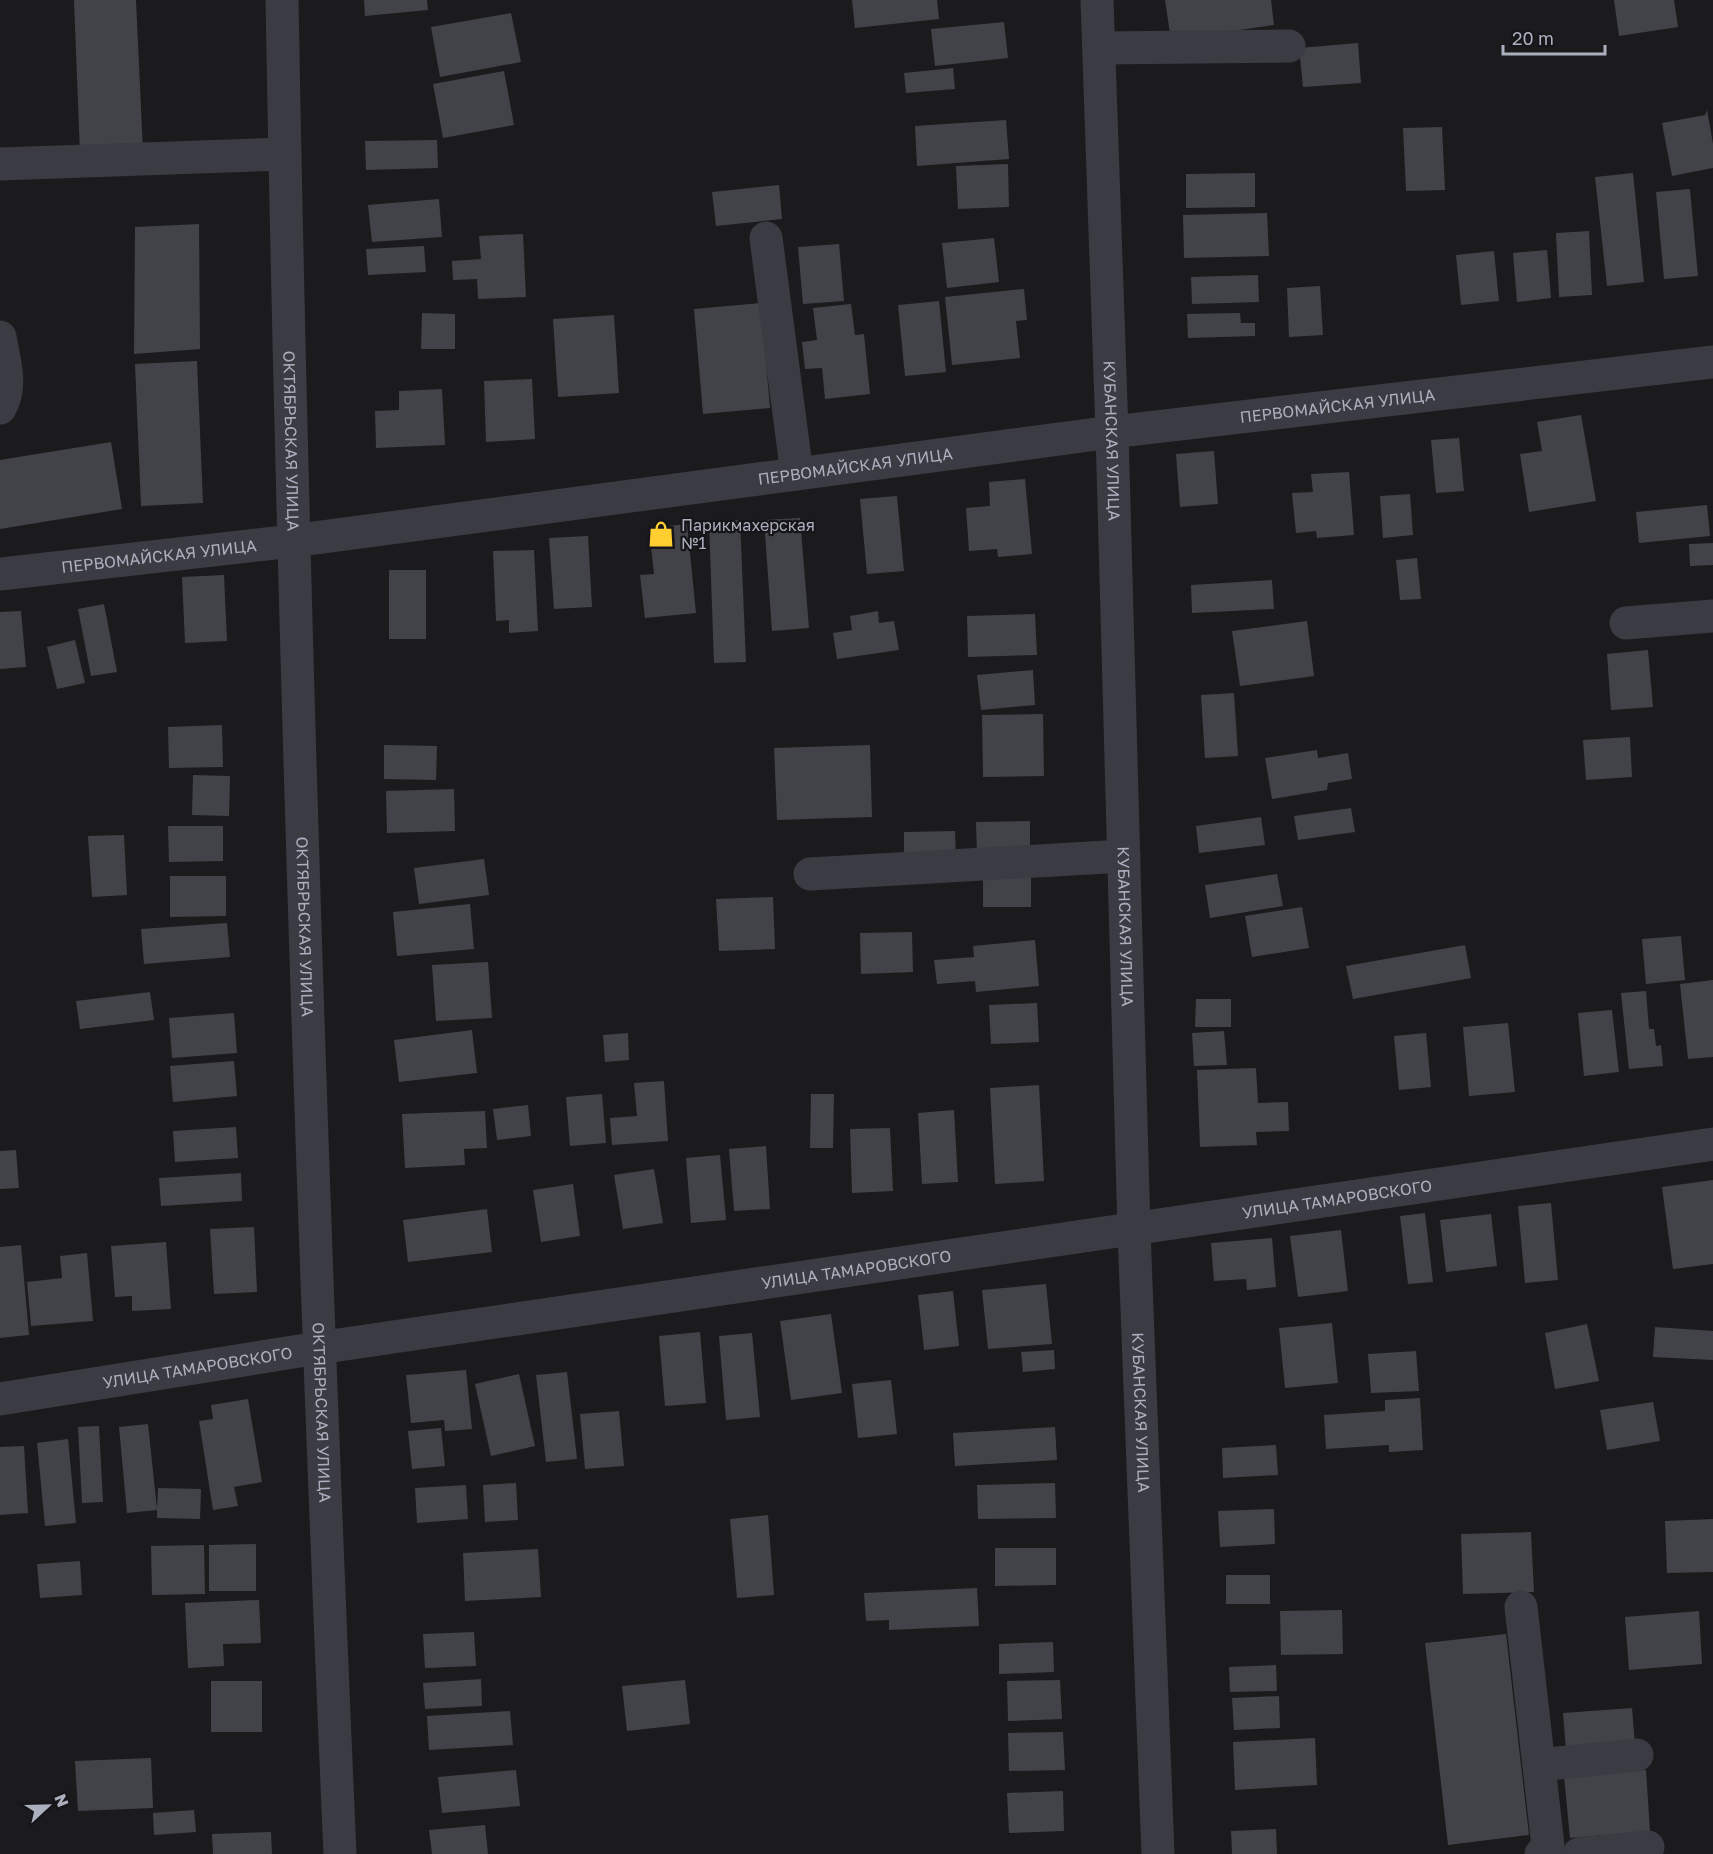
<svg xmlns="http://www.w3.org/2000/svg" width="1713" height="1854" viewBox="0 0 1713 1854" font-family="'Golos Text',sans-serif">
<rect width="100%" height="100%" fill="#1b1b1d"/>
<!-- building -->
<g fill="#424348">
<polygon points="74,0 136,0 143,151 80,154"/>
<polygon points="364,0 427,0 428,10 365,16"/>
<polygon points="852,0 937,0 939,19 855,28"/>
<polygon points="1165,0 1271,0 1274,25 1171,40"/>
<polygon points="1614,0 1674,0 1678,27 1619,36"/>
<polygon points="511,13 521,62 440,77 431,27"/>
<polygon points="1004,22 1008,58 935,66 931,29"/>
<polygon points="1358,43 1361,83 1303,87 1299,48"/>
<polygon points="953,68 955,89 906,93 904,73"/>
<polygon points="504,71 514,125 443,138 433,84"/>
<polygon points="1707,110 1713,144 1713,168 1672,176 1662,123 1705,115"/>
<polygon points="1006,120 1009,159 917,166 915,126"/>
<polygon points="1442,127 1445,190 1406,191 1403,128"/>
<polygon points="437,140 438,168 366,170 365,141"/>
<polygon points="1008,164 1009,207 958,209 956,166"/>
<polygon points="1255,173 1255,207 1186,208 1186,174"/>
<polygon points="1633,173 1644,282 1607,286 1595,177"/>
<polygon points="779,185 782,219 716,226 712,192"/>
<polygon points="1690,189 1698,276 1664,279 1656,192"/>
<polygon points="439,199 442,237 372,242 368,205"/>
<polygon points="1267,213 1269,256 1184,258 1183,215"/>
<polygon points="199,224 200,349 134,354 135,227"/>
<polygon points="1589,231 1592,295 1559,297 1556,233"/>
<polygon points="523,234 526,297 478,299 477,279 453,280 452,261 481,259 479,236"/>
<polygon points="994,238 999,282 947,288 942,243"/>
<polygon points="839,244 844,301 803,304 798,247"/>
<polygon points="424,246 426,272 368,275 366,249"/>
<polygon points="1547,250 1551,298 1517,302 1513,253"/>
<polygon points="1494,251 1499,301 1461,305 1456,255"/>
<polygon points="1258,275 1259,302 1192,304 1191,277"/>
<polygon points="1320,286 1323,335 1289,337 1287,288"/>
<polygon points="1024,289 1027,320 1016,321 1020,358 952,365 945,297"/>
<polygon points="939,301 946,372 905,376 898,305"/>
<polygon points="761,303 770,408 703,414 694,309"/>
<polygon points="851,304 855,335 864,334 870,394 825,399 822,368 805,369 802,342 817,340 813,308"/>
<polygon points="422,313 455,314 455,349 421,349"/>
<polygon points="1240,313 1241,323 1255,323 1255,336 1188,338 1187,314"/>
<polygon points="614,315 619,393 558,397 553,319"/>
<polygon points="197,361 203,503 141,506 135,364"/>
<polygon points="532,379 535,439 486,442 484,381"/>
<polygon points="442,389 445,445 376,448 375,411 399,410 399,391"/>
<polygon points="1581,415 1596,501 1529,512 1520,454 1542,451 1537,422"/>
<polygon points="1459,438 1464,491 1436,493 1431,440"/>
<polygon points="111,442 122,509 0,529 0,460"/>
<polygon points="1214,451 1218,504 1180,507 1176,454"/>
<polygon points="1349,472 1354,535 1317,538 1316,531 1296,533 1292,493 1313,492 1311,474"/>
<polygon points="1025,479 1032,554 998,557 997,549 969,551 966,508 990,506 989,482"/>
<polygon points="1410,494 1413,535 1383,538 1380,496"/>
<polygon points="897,496 904,571 867,574 860,499"/>
<polygon points="1707,505 1710,536 1639,543 1636,512"/>
<polygon points="800,518 809,628 772,631 764,520"/>
<polygon points="740,520 746,662 714,663 709,522"/>
<polygon points="687,524 696,613 645,618 640,575 654,574 649,528"/>
<polygon points="588,536 592,607 554,609 549,538"/>
<polygon points="1713,543 1713,565 1690,566 1689,544"/>
<polygon points="534,550 538,631 509,633 509,620 496,621 493,551"/>
<polygon points="1417,558 1421,599 1400,600 1396,560"/>
<rect x="389" y="570" width="37" height="69"/>
<polygon points="224,575 227,641 185,643 182,577"/>
<polygon points="1272,580 1274,609 1192,613 1191,585"/>
<polygon points="104,604 117,672 91,676 78,609"/>
<polygon points="21,611 26,667 0,669 0,612"/>
<polygon points="878,611 879,623 894,621 899,650 837,659 833,633 852,630 850,616"/>
<polygon points="1035,614 1037,655 968,657 967,616"/>
<polygon points="1307,621 1314,676 1240,686 1232,631"/>
<polygon points="75,640 85,683 57,689 47,647"/>
<polygon points="1648,650 1653,707 1611,710 1607,654"/>
<polygon points="1033,670 1035,705 981,710 977,675"/>
<polygon points="1234,693 1238,756 1205,758 1201,695"/>
<polygon points="1043,714 1044,776 983,777 982,715"/>
<polygon points="222,725 223,767 169,768 168,727"/>
<polygon points="1630,737 1632,777 1586,780 1583,740"/>
<polygon points="384,745 437,746 436,780 384,779"/>
<polygon points="870,745 872,817 777,820 774,748"/>
<polygon points="1317,750 1318,758 1348,753 1352,779 1328,783 1327,790 1272,799 1265,758"/>
<polygon points="193,775 230,776 229,816 192,815"/>
<polygon points="454,789 455,831 387,833 386,791"/>
<polygon points="1351,808 1355,832 1298,840 1294,816"/>
<polygon points="1261,817 1265,845 1199,853 1196,826"/>
<polygon points="1030,821 1030,854 977,855 976,822"/>
<polygon points="168,826 223,826 223,861 169,862"/>
<polygon points="955,831 956,861 904,862 904,832"/>
<polygon points="124,835 127,895 92,897 88,836"/>
<polygon points="484,859 489,895 419,904 414,868"/>
<rect x="983" y="873" width="48" height="34"/>
<polygon points="1277,874 1283,906 1210,918 1205,885"/>
<polygon points="170,876 226,876 226,916 170,917"/>
<polygon points="773,897 775,949 719,951 716,899"/>
<polygon points="470,904 474,949 397,956 393,912"/>
<polygon points="1302,907 1309,948 1252,957 1245,916"/>
<polygon points="227,923 230,957 144,964 141,929"/>
<polygon points="912,932 913,972 861,974 860,933"/>
<polygon points="1681,936 1685,980 1646,984 1642,939"/>
<polygon points="1035,940 1039,986 976,992 975,981 937,984 934,960 974,957 973,946"/>
<polygon points="1465,945 1471,978 1353,999 1346,966"/>
<polygon points="488,962 492,1018 436,1021 432,965"/>
<polygon points="1713,980 1713,1057 1688,1059 1680,984"/>
<polygon points="1646,991 1649,1029 1654,1029 1656,1046 1661,1045 1663,1066 1629,1069 1621,993"/>
<polygon points="150,992 154,1020 80,1029 76,1001"/>
<polygon points="1196,999 1231,999 1231,1027 1195,1027"/>
<polygon points="1037,1003 1039,1042 991,1044 989,1005"/>
<polygon points="1612,1010 1619,1072 1584,1076 1578,1013"/>
<polygon points="234,1013 237,1053 172,1058 169,1018"/>
<polygon points="1508,1023 1515,1092 1469,1096 1463,1027"/>
<polygon points="472,1030 477,1073 399,1082 394,1040"/>
<polygon points="1224,1031 1227,1065 1194,1066 1192,1033"/>
<polygon points="628,1033 629,1060 605,1062 603,1035"/>
<polygon points="1426,1033 1431,1087 1399,1090 1394,1036"/>
<polygon points="234,1061 237,1096 173,1102 170,1066"/>
<polygon points="1256,1068 1258,1103 1288,1102 1289,1131 1256,1132 1257,1145 1200,1147 1197,1070"/>
<polygon points="664,1081 668,1141 612,1145 610,1118 637,1116 634,1083"/>
<polygon points="1039,1085 1044,1181 995,1184 990,1088"/>
<polygon points="602,1094 606,1143 570,1146 566,1097"/>
<polygon points="811,1094 834,1094 833,1148 810,1148"/>
<polygon points="528,1105 531,1136 497,1140 493,1109"/>
<polygon points="954,1110 958,1182 922,1184 918,1113"/>
<polygon points="485,1111 487,1148 464,1149 465,1165 405,1168 402,1114"/>
<polygon points="236,1127 238,1158 175,1162 173,1131"/>
<polygon points="890,1128 893,1191 852,1193 850,1129"/>
<polygon points="766,1146 770,1209 734,1211 729,1149"/>
<polygon points="16,1150 19,1188 0,1189 0,1151"/>
<polygon points="720,1155 726,1220 691,1223 686,1158"/>
<polygon points="654,1169 663,1223 623,1229 614,1175"/>
<polygon points="241,1173 242,1201 161,1206 159,1178"/>
<polygon points="1713,1180 1713,1264 1673,1269 1662,1187"/>
<polygon points="573,1184 580,1236 541,1242 533,1190"/>
<polygon points="1551,1203 1558,1280 1525,1283 1518,1206"/>
<polygon points="487,1209 492,1252 408,1262 403,1220"/>
<polygon points="1425,1213 1433,1282 1408,1284 1400,1216"/>
<polygon points="1491,1214 1497,1266 1446,1272 1440,1220"/>
<polygon points="254,1227 257,1292 214,1294 210,1229"/>
<polygon points="1341,1230 1348,1291 1298,1297 1290,1236"/>
<polygon points="1272,1238 1276,1287 1247,1290 1246,1279 1214,1281 1211,1243"/>
<polygon points="166,1242 171,1309 132,1311 132,1296 115,1297 111,1246"/>
<polygon points="21,1245 29,1335 0,1338 0,1247"/>
<polygon points="87,1253 93,1321 31,1326 27,1282 62,1278 60,1256"/>
<polygon points="1046,1284 1052,1344 988,1349 982,1290"/>
<polygon points="953,1291 959,1346 924,1350 918,1295"/>
<polygon points="831,1314 842,1393 791,1400 780,1321"/>
<polygon points="1332,1323 1338,1383 1285,1388 1279,1328"/>
<polygon points="1587,1324 1599,1381 1555,1389 1545,1333"/>
<polygon points="1655,1327 1713,1331 1713,1360 1653,1357"/>
<polygon points="700,1332 706,1403 665,1406 659,1336"/>
<polygon points="752,1333 760,1417 726,1420 719,1336"/>
<polygon points="1054,1350 1055,1369 1023,1372 1021,1352"/>
<polygon points="1416,1351 1419,1391 1371,1393 1368,1354"/>
<polygon points="466,1370 472,1429 445,1431 444,1420 411,1423 406,1375"/>
<polygon points="567,1372 577,1459 546,1462 536,1375"/>
<polygon points="519,1374 535,1446 491,1456 475,1384"/>
<polygon points="891,1380 897,1434 858,1438 852,1384"/>
<polygon points="1420,1398 1423,1450 1389,1452 1389,1445 1326,1449 1324,1415 1385,1411 1385,1400"/>
<polygon points="248,1399 262,1482 234,1487 238,1506 213,1510 199,1421 213,1419 211,1405"/>
<polygon points="1653,1402 1660,1441 1607,1450 1600,1410"/>
<polygon points="619,1411 624,1466 585,1469 580,1414"/>
<polygon points="148,1424 157,1509 158,1488 201,1489 200,1519 157,1518 157,1510 127,1513 119,1427"/>
<polygon points="99,1426 103,1502 82,1503 78,1427"/>
<polygon points="1055,1427 1057,1460 955,1466 953,1433"/>
<polygon points="441,1428 445,1466 412,1469 408,1431"/>
<polygon points="68,1439 76,1523 45,1526 37,1443"/>
<polygon points="1276,1445 1278,1475 1223,1478 1222,1448"/>
<polygon points="24,1446 28,1513 0,1515 0,1447"/>
<polygon points="516,1483 518,1520 485,1522 483,1485"/>
<polygon points="1055,1483 1056,1518 978,1519 977,1485"/>
<polygon points="466,1485 468,1519 417,1523 415,1488"/>
<polygon points="1274,1509 1275,1544 1220,1547 1218,1511"/>
<polygon points="768,1515 774,1595 737,1598 730,1519"/>
<polygon points="1713,1519 1713,1572 1667,1573 1665,1521"/>
<polygon points="1531,1532 1534,1592 1463,1594 1461,1534"/>
<polygon points="256,1544 256,1591 209,1591 209,1545"/>
<polygon points="204,1545 205,1594 152,1595 151,1546"/>
<polygon points="995,1548 1056,1548 1056,1585 995,1586"/>
<polygon points="538,1549 541,1597 465,1601 463,1553"/>
<polygon points="80,1561 82,1595 40,1598 37,1564"/>
<rect x="1226" y="1575" width="44" height="29"/>
<polygon points="977,1588 979,1626 889,1630 889,1620 866,1621 864,1593"/>
<polygon points="259,1600 261,1643 223,1644 224,1666 188,1668 185,1603"/>
<polygon points="1342,1610 1343,1654 1281,1655 1280,1611"/>
<polygon points="1699,1611 1702,1664 1629,1670 1625,1617"/>
<polygon points="474,1632 476,1666 425,1668 423,1634"/>
<polygon points="1506,1634 1529,1835 1448,1845 1425,1643"/>
<polygon points="1053,1642 1054,1672 999,1674 999,1644"/>
<polygon points="1276,1665 1277,1691 1230,1692 1229,1667"/>
<polygon points="481,1679 482,1706 425,1709 423,1683"/>
<polygon points="685,1680 690,1724 627,1731 622,1686"/>
<polygon points="1060,1680 1062,1719 1008,1721 1007,1681"/>
<rect x="211" y="1681" width="51" height="51"/>
<polygon points="1279,1696 1280,1728 1234,1730 1232,1698"/>
<polygon points="1632,1708 1635,1745 1566,1750 1563,1713"/>
<polygon points="510,1711 513,1745 429,1750 427,1716"/>
<polygon points="1063,1732 1065,1770 1009,1771 1008,1733"/>
<polygon points="1315,1738 1317,1785 1235,1790 1233,1742"/>
<polygon points="151,1758 153,1808 78,1811 75,1761"/>
<polygon points="516,1770 520,1806 442,1813 438,1777"/>
<polygon points="1646,1770 1650,1831 1570,1838 1564,1776"/>
<polygon points="1063,1791 1064,1831 1009,1833 1007,1793"/>
<polygon points="194,1810 196,1832 154,1835 153,1813"/>
<polygon points="485,1825 488,1854 432,1854 429,1830"/>
<polygon points="1276,1829 1277,1854 1232,1854 1231,1831"/>
<polygon points="271,1832 272,1854 213,1854 212,1834"/>
</g>
<g fill="none" stroke-linecap="round" stroke-linejoin="round">
<!-- minor -->
<g stroke="#3b3c43" stroke-width="33">
<path id="s1" d="M282 0C293 618 313 1236 340 1854"/>
<path id="s2" d="M1097 0 1112 432 1134 1231 1158 1854"/>
<polyline points="1099,48 1289,46"/>
<polyline points="0,164 285,154"/>
<polyline points="766,238 797,474"/>
<path d="M0 337C4 361 13 386 0 408"/>
<path id="s3" d="M0 574 292 541 1112 432 1713 362"/>
<polyline points="1626,623 1713,616"/>
<polyline points="810,874 1124,856"/>
<path id="s4" d="M0 1399 318 1348 1713 1144"/>
<polyline points="1521,1607 1548,1846 1541,1854"/>
<polyline points="1539,1765 1637,1755"/>
<polyline points="1579,1854 1648,1847"/>
</g>
</g>
<!-- icons -->
<defs>
<g id="shop-bare" transform="scale(2.07)"><path d="M-5-2.5h2.3a2.7 3.5 0 0 1 5.4 0H5L5.5 6h-11ZM-1.5-2.5h3a1.5 2.3 0 0 0-3 0Z" fill="#ffce31" stroke="#161519" stroke-width="2.5" paint-order="stroke"/></g>
</defs>
<g fill-rule="evenodd">
<use href="#shop-bare" x="661" y="534"/>
</g>
<g text-anchor="middle" dominant-baseline="central" stroke-width="4.5" stroke-linejoin="round" paint-order="stroke">
<!-- street labels -->
<g font-size="16" fill="#acb0be" stroke="#161519">
<text stroke="none"><textPath href="#s3" startOffset="1348">ПЕРВОМАЙСКАЯ УЛИЦА</textPath></text>
<text stroke="none"><textPath href="#s1" startOffset="441">ОКТЯБРЬСКАЯ УЛИЦА</textPath></text>
<text stroke="none"><textPath href="#s2" startOffset="441">КУБАНСКАЯ УЛИЦА</textPath></text>
<text stroke="none"><textPath href="#s3" startOffset="862">ПЕРВОМАЙСКАЯ УЛИЦА</textPath></text>
<text stroke="none"><textPath href="#s3" startOffset="160">ПЕРВОМАЙСКАЯ УЛИЦА</textPath></text>
<text stroke="none"><textPath href="#s1" startOffset="927">ОКТЯБРЬСКАЯ УЛИЦА</textPath></text>
<text stroke="none"><textPath href="#s2" startOffset="927">КУБАНСКАЯ УЛИЦА</textPath></text>
<text stroke="none"><textPath href="#s4" startOffset="1352">УЛИЦА ТАМАРОВСКОГО</textPath></text>
<text stroke="none"><textPath href="#s4" startOffset="866">УЛИЦА ТАМАРОВСКОГО</textPath></text>
<text stroke="none"><textPath href="#s4" startOffset="200">УЛИЦА ТАМАРОВСКОГО</textPath></text>
<text stroke="none"><textPath href="#s1" startOffset="1413">ОКТЯБРЬСКАЯ УЛИЦА</textPath></text>
<text stroke="none"><textPath href="#s2" startOffset="1413">КУБАНСКАЯ УЛИЦА</textPath></text>
</g>
<!-- poi labels -->
<g font-size="16" fill="#acb0be" stroke="#161519" text-anchor="start">
<text x="681" y="525">Парикмахерская<tspan x="681" dy="18">№1</tspan></text>
</g>
</g>
<!-- north arrow -->
<g transform="translate(48 1806) rotate(68)" stroke="#161519" stroke-width="4.5" paint-order="stroke">
<path d="M0-4.5L10 22L0 15L-10 22Z" fill="#acb0be"/>
<text y="-9" font-size="16" font-weight="bold" text-anchor="middle" fill="#acb0be">N</text>
</g>
<!-- scale -->
<path d="M1503 45v9h102v-9" fill="none" stroke="#acb0be" stroke-width="3"/>
<text x="1512" y="45" font-size="18" fill="#acb0be" stroke="#161519" stroke-width="4.5" paint-order="stroke">20 m</text>
</svg>
